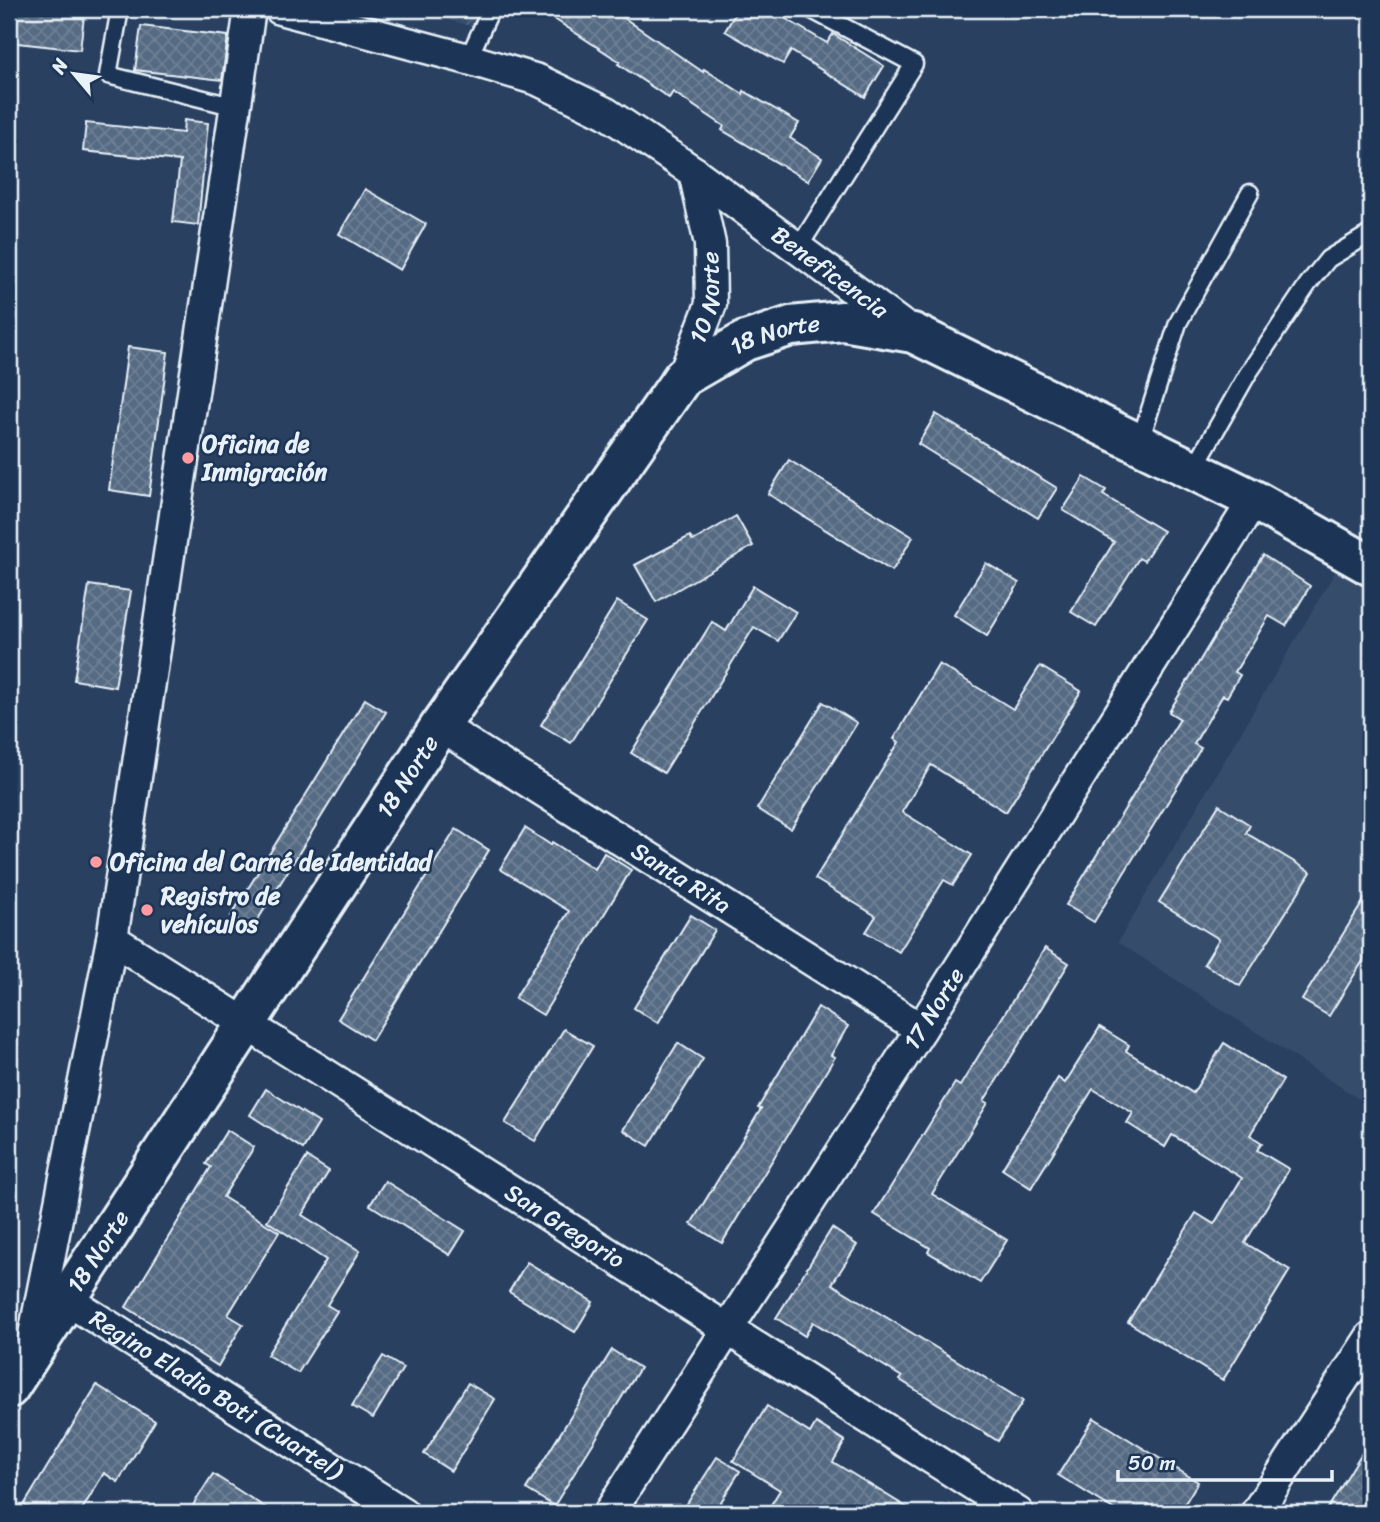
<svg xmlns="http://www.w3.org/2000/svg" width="1380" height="1522" viewBox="0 0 1380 1522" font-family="Sriracha,sans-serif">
<defs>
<pattern id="industrial-furrows" width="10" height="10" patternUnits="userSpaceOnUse" patternTransform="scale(1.75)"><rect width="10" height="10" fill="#364d6b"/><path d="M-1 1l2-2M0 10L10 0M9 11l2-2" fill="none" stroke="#536781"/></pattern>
<pattern id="building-cross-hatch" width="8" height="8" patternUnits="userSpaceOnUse" patternTransform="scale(1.75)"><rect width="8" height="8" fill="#556a83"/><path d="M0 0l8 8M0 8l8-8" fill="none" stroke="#6d8095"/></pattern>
</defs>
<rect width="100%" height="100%" fill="#294061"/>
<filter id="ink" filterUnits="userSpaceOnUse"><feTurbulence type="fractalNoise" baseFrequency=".0143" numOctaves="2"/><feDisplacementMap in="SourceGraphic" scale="14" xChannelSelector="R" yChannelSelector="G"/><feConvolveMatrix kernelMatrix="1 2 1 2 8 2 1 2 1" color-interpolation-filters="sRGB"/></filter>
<g filter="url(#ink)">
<!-- built -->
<polygon fill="#364d6b" points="1338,567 1371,588 1371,1097 1362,1101 1118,942"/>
<!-- industrial -->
<polygon fill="url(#industrial-furrows)" points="413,9 489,9 477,28"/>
<!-- building -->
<g fill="url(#building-cross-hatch)" stroke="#e8f1f8" stroke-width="2">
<polygon points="9,9 84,16 80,50 9,42"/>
<polygon points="539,9 611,9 703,72 704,69 743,94 744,91 799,123 790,138 822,158 808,181 722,130 724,126 673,92 669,98 618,64 620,62"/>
<polygon points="738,9 769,9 827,43 833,34 884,66 865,97 791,51 783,64 725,31"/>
<polygon points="141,26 228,36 222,80 135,70"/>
<polygon points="184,120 208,123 198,225 173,222 180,161 83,151 86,123 183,133"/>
<polygon points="365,189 426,224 400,270 339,234"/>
<polygon points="128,347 168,352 149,496 109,490"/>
<polygon points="936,414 1057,488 1038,518 918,444"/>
<polygon points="789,460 913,537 892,571 768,494"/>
<polygon points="1084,477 1106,490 1103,495 1163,531 1144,561 1139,558 1096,627 1071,612 1114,542 1063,510"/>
<polygon points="736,516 753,546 656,602 635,565 690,536 693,541"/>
<polygon points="1263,555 1310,586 1286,626 1269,616 1235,672 1240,675 1227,697 1223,695 1194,744 1201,748 1094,922 1066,905 1180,719 1169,712"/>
<polygon points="986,563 1019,583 987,636 954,615"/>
<polygon points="89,585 131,591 115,687 74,680"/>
<polygon points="753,586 796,612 778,641 754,627 664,773 631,753 712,622 726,631"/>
<polygon points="617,601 648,620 571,743 541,725"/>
<polygon points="939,664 1013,709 1040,666 1081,691 1006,812 931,765 902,812 972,855 953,885 944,880 899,952 866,932 876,916 815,879 899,742 894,739"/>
<polygon points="365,699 386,712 252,929 231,916"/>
<polygon points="823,702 857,723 791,829 757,809"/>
<polygon points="1219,805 1250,825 1246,833 1311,872 1240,986 1204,964 1219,939 1159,902"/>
<polygon points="525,828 551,845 552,842 595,869 604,853 631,870 543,1015 515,998 569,911 500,869"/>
<polygon points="456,829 489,850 372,1040 338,1019"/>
<polygon points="1371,889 1371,948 1329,1016 1302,1000"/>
<polygon points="691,915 715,930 658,1023 634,1008"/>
<polygon points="1045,948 1069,963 984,1101 988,1103 932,1194 1007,1240 980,1283 928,1252 930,1248 874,1214 955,1083 960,1086"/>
<polygon points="818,1007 848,1026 831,1055 835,1057 722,1243 691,1224 761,1109 758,1108"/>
<polygon points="1100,1027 1129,1045 1126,1051 1193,1093 1224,1043 1283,1080 1250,1135 1262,1143 1257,1150 1289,1169 1245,1243 1290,1270 1223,1380 1128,1322 1196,1213 1214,1224 1242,1178 1172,1135 1165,1147 1127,1123 1133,1113 1093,1089 1031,1188 1002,1169 1058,1078 1065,1083"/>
<polygon points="564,1029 593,1046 535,1141 505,1123"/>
<polygon points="678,1043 703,1059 649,1146 623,1130"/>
<polygon points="266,1089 319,1123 303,1149 250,1115"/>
<polygon points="227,1130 254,1147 223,1197 279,1232 228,1315 243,1324 218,1366 126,1307 211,1167 206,1164"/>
<polygon points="307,1157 329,1171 302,1215 360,1251 327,1305 337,1311 298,1373 267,1355 326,1260 267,1221"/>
<polygon points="385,1181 465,1231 450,1255 370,1205"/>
<polygon points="832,1228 857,1245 832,1284 1023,1401 998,1441 900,1380 902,1377 813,1322 805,1336 776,1318"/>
<polygon points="527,1262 593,1302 575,1332 509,1292"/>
<polygon points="612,1350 640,1368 554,1506 526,1489"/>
<polygon points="383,1356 403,1368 373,1418 352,1406"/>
<polygon points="468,1383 495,1399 451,1471 424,1454"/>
<polygon points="97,1385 155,1421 118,1482 104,1473 80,1513 39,1513 24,1505"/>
<polygon points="767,1406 810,1433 816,1423 845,1441 833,1462 916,1513 766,1513 780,1490 733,1461"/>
<polygon points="1094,1418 1198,1482 1179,1513 1120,1513 1058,1475"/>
<polygon points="1371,1438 1371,1494 1359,1513 1325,1513"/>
<polygon points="717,1457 740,1471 714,1513 681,1513"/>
<polygon points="213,1474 274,1513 188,1513"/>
</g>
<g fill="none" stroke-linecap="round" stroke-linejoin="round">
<!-- lane casing -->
<g stroke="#e8f1f8" stroke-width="21">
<g id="lane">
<polyline points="120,9 108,75 236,107"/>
<polyline points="468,59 491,9"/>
<polyline points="797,250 914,64 810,9"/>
<polyline points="1139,444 1178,323 1250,193"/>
<polyline points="1193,470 1247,375 1308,284 1328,259 1371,233"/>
</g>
</g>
<!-- street casing -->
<g stroke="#e8f1f8" stroke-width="35">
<g id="street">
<path id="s1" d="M280 9 468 59 538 80 606 113 694 172 910 331"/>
<path id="s2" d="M683 377 711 304 710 244 694 172"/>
<path id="s3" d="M440 726 921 1029"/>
<path id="s4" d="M112 939 1018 1513"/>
<path id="s5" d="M66 1299 403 1513"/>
<polyline points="32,1345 112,939 250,9"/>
<path id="s6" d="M609 1513 921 1029 1254 500"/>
<polyline points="1256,1513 1371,1337"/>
</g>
</g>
<!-- secondary casing -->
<g stroke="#e8f1f8" stroke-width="44">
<g id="secondary">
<path id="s7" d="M9 1388 440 726 683 377 745 341 791 326 843 321 913 333 1254 500 1371 566"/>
</g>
</g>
<!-- lane -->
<use href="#lane" stroke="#1d3557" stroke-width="16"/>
<!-- street -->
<use href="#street" stroke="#1d3557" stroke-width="30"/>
<!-- secondary -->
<use href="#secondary" stroke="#1d3557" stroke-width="38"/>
</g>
</g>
<!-- markers -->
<g fill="#ff9aa2" stroke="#1d3557" stroke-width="2.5">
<circle cx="188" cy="458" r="7"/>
<circle cx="96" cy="862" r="7"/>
<circle cx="147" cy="910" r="7"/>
</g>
<g text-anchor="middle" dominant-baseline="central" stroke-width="5" stroke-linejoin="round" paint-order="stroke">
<!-- street labels -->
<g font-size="24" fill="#e8f1f8" stroke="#1d3557">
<text stroke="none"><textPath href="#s1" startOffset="618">Beneficencia</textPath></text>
<text stroke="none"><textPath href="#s2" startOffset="84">10 Norte</textPath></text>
<text stroke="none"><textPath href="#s7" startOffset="1318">18 Norte</textPath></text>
<text stroke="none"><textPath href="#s7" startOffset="730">18 Norte</textPath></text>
<text stroke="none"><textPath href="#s3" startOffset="285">Santa Rita</textPath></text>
<text stroke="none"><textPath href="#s6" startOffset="600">17 Norte</textPath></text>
<text stroke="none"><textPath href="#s4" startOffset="536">San Gregorio</textPath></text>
<text stroke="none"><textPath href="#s7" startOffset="163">18 Norte</textPath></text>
<text stroke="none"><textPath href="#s5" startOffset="178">Regino Eladio Boti (Cuartel)</textPath></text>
</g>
<!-- poi labels -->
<g font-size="24" font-weight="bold" fill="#e8f1f8" stroke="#1d3557" text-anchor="start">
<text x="202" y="444">Oficina de<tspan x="202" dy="28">Inmigración</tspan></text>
<text x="110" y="862">Oficina del Carné de Identidad</text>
<text x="161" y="896">Registro de<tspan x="161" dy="28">vehículos</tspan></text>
</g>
</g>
<!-- margin -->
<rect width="1380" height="1522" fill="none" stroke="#1d3557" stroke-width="35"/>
<rect x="18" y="18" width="1345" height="1487" fill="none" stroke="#e8f1f8" stroke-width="2.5" filter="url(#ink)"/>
<!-- north arrow -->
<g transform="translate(74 74) rotate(299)" stroke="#1d3557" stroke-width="5" paint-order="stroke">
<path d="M0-5L12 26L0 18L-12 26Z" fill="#e8f1f8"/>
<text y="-10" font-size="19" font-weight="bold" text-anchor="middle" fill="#e8f1f8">N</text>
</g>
<!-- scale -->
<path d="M1118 1470v10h214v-10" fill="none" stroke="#e8f1f8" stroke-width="3.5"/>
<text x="1128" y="1470" font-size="21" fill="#e8f1f8" stroke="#1d3557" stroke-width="5" paint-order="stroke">50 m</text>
</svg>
